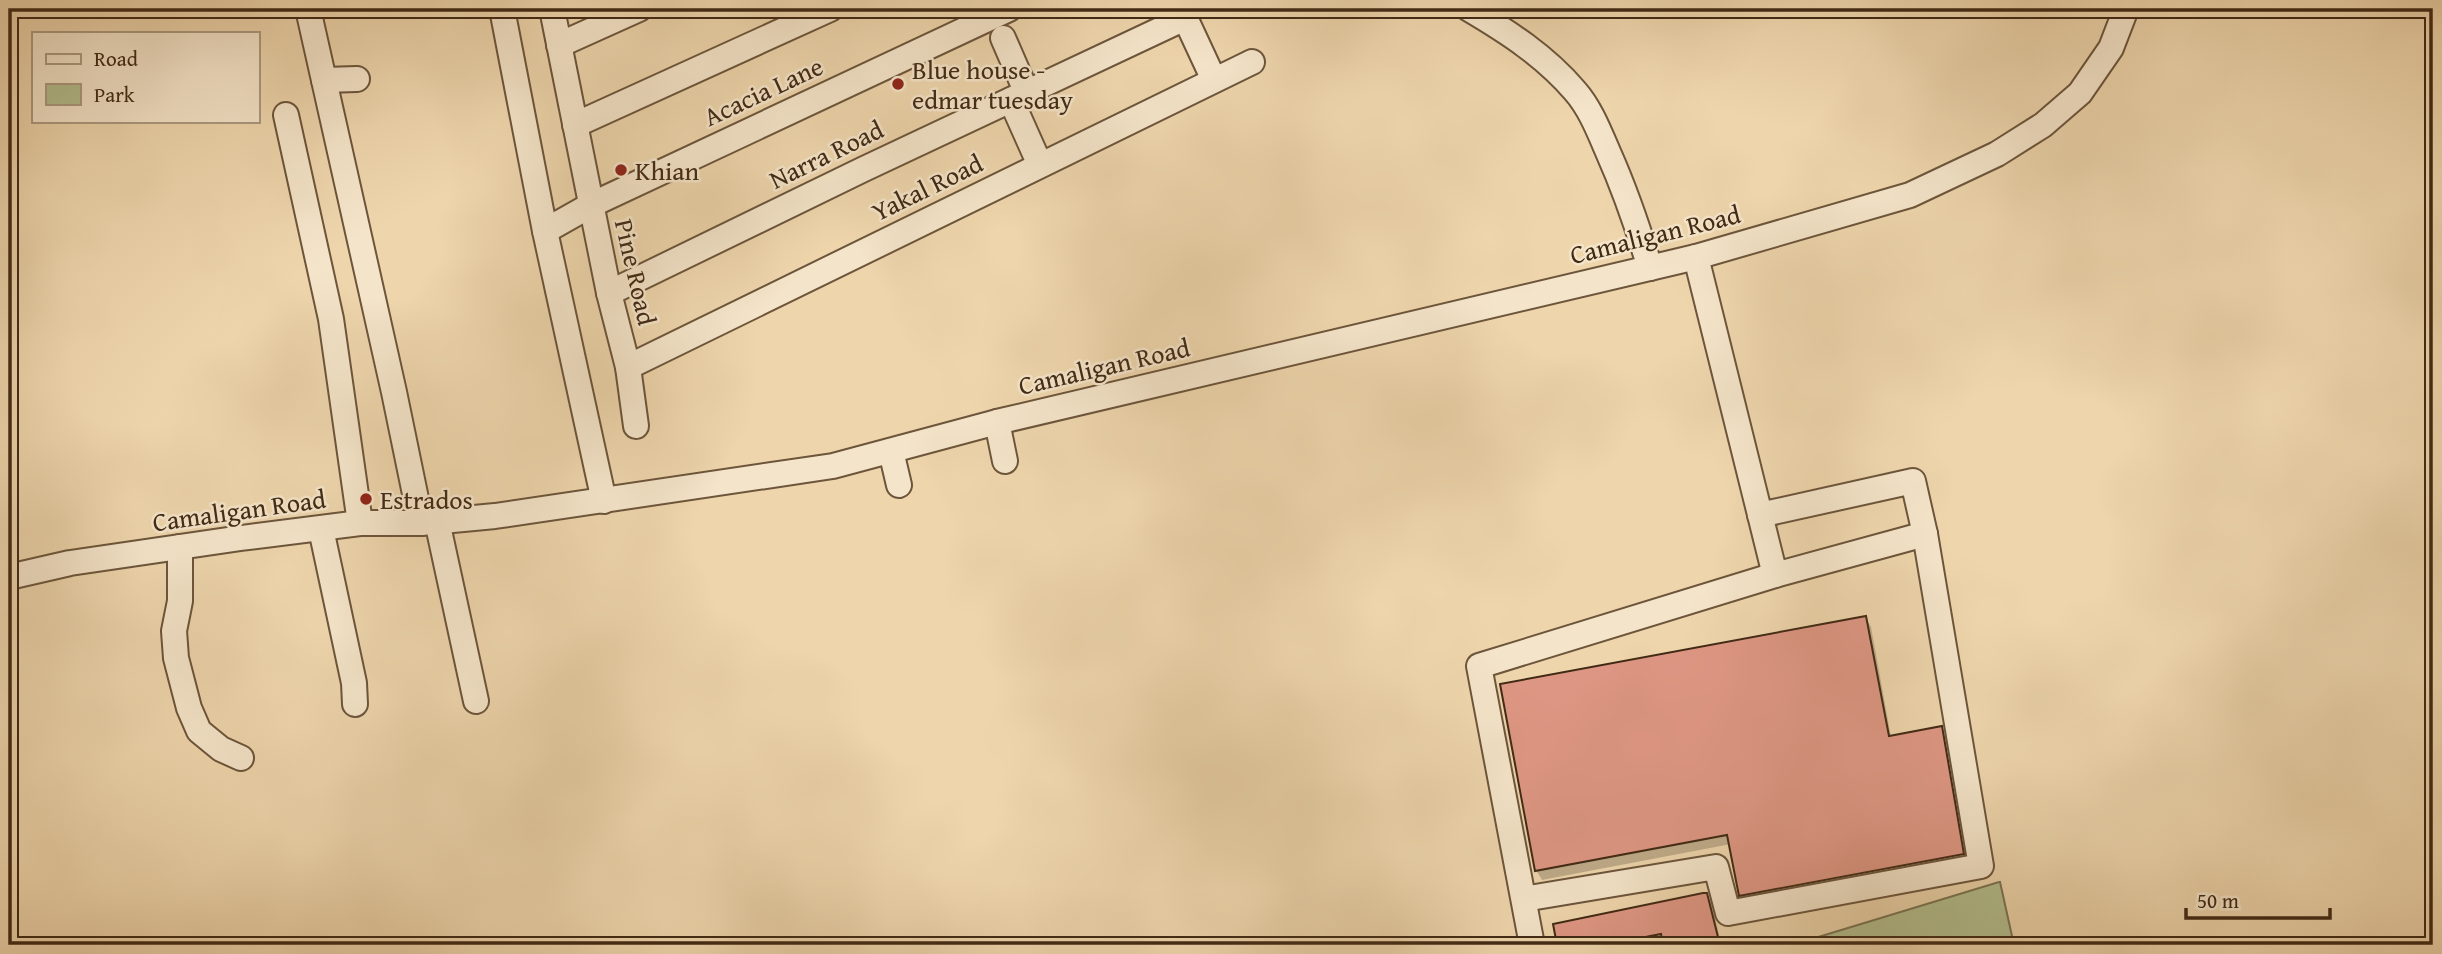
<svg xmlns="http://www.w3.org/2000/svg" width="2442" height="954" viewBox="0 0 2442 954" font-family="'Gentium Book Plus',serif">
<rect width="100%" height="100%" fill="#eed5ac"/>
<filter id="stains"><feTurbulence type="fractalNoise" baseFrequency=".00286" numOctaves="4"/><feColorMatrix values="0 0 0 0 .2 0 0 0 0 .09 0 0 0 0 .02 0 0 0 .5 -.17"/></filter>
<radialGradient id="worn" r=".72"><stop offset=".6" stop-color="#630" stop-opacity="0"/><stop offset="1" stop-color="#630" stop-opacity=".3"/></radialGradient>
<!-- green -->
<polygon fill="#b3be8e" stroke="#7a7452" stroke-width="2" points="2000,882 2014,945 1792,945 1999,882"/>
<!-- shadow -->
<g fill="#0003">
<polygon points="1866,618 1871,627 1891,737 1941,728 1947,737 1968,863 1746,904 1741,895 1731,844 1542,880 1536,870"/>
<polygon points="1706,894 1712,903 1721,945 1665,945 1664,943 1654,945 1559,945 1555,925"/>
</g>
<!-- building -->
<g fill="#dd9683" stroke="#412a15" stroke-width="2">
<polygon points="1866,616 1889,736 1942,726 1964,854 1739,896 1727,835 1535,871 1500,684"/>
<polygon points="1703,893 1707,893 1720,945 1663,945 1661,934 1605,945 1557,945 1553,924"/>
</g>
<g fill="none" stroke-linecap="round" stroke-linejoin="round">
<!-- minor casing -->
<g stroke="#6c553b" stroke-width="28">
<g id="minor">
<polyline points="308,9 394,392 421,523"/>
<polyline points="502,9 545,231 604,501"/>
<polyline points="552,9 609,293 628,367 636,426"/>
<polyline points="1181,9 1214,80"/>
<path d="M1469 9C1508 32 1545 56 1575 91 1590 108 1599 131 1608 152 1625 190 1638 228 1650 268"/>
<polyline points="1003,38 1026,91"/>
<polyline points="559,45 639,9"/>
<polyline points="324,80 357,79"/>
<polyline points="1011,100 1040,165"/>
<polyline points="286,115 331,319 360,523"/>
<polyline points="575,125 830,9"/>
<polyline points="545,231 591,205 1009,9"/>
<polyline points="1696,257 1775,575"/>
<polyline points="609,293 864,169 1185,18"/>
<polyline points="628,367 1252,62"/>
<polyline points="997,422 1005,461"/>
<polyline points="891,451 899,485"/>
<polyline points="437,521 476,701"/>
<polyline points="321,529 354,683 355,704"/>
<polyline points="180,547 180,601 174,631 176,658 189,708 199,731 221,749 241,758"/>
<polyline points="9,577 70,563 241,538 360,523 421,523 495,516 833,466 997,422 1696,257 1910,195 1997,154 2043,125 2080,93 2111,48 2126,9"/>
<polyline points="1524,899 1716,867 1728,913 1981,866 1925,534 1913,481 1760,515"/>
<polyline points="1532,945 1479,666 1775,575 1925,534"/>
</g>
</g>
<!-- minor -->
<use href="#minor" stroke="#f4e4c9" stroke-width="24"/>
</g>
<!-- markers -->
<g fill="#8f2418" stroke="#f4e4c9" stroke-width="2.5">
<circle cx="898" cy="84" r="7"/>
<circle cx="621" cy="170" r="7"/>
<circle cx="366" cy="499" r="7"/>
</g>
<g text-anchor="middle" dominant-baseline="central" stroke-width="5" stroke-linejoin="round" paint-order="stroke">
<!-- poi labels -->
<g font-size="26" fill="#412a15" stroke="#f4e4c9" text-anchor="start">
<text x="912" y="69">Blue house -<tspan x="912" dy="30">edmar tuesday</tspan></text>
<text x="635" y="170">Khian</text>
<text x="380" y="499">Estrados</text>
</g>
<!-- street labels -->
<g font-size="26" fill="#412a15" stroke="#f4e4c9">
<text transform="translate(763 91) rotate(-25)">Acacia Lane</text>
<text transform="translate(826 154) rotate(-26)">Narra Road</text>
<text transform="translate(927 187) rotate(-26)">Yakal Road</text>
<text transform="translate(1655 234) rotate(-14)">Camaligan Road</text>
<text transform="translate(636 272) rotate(77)">Pine Road</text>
<text transform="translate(1104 366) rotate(-13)">Camaligan Road</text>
<text transform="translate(239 510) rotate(-8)">Camaligan Road</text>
</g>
</g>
<!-- margin -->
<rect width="2442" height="954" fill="none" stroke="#eed5ac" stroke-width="35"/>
<rect x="10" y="10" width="2421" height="933" fill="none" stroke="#412a15" stroke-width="3.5"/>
<rect x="18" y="18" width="2407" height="919" fill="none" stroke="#412a15" stroke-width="2"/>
<!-- legend -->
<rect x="32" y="32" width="228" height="91" fill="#f4e4c9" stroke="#ac9a81" stroke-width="2"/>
<rect x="46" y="54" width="35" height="10" fill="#f4e4c9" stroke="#ac9a81" stroke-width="2"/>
<text x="94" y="66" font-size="21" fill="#412a15">Road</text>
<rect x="46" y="84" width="35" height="21" fill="#b3be8e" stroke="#ac9a81" stroke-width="2"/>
<text x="94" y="102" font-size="21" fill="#412a15">Park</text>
<!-- scale -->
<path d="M2186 908v10h144v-10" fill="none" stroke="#412a15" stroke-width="3.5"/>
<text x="2197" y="908" font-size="21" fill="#412a15" stroke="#f4e4c9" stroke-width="5" paint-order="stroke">50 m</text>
<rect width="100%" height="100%" filter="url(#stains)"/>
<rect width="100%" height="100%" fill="url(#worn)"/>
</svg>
